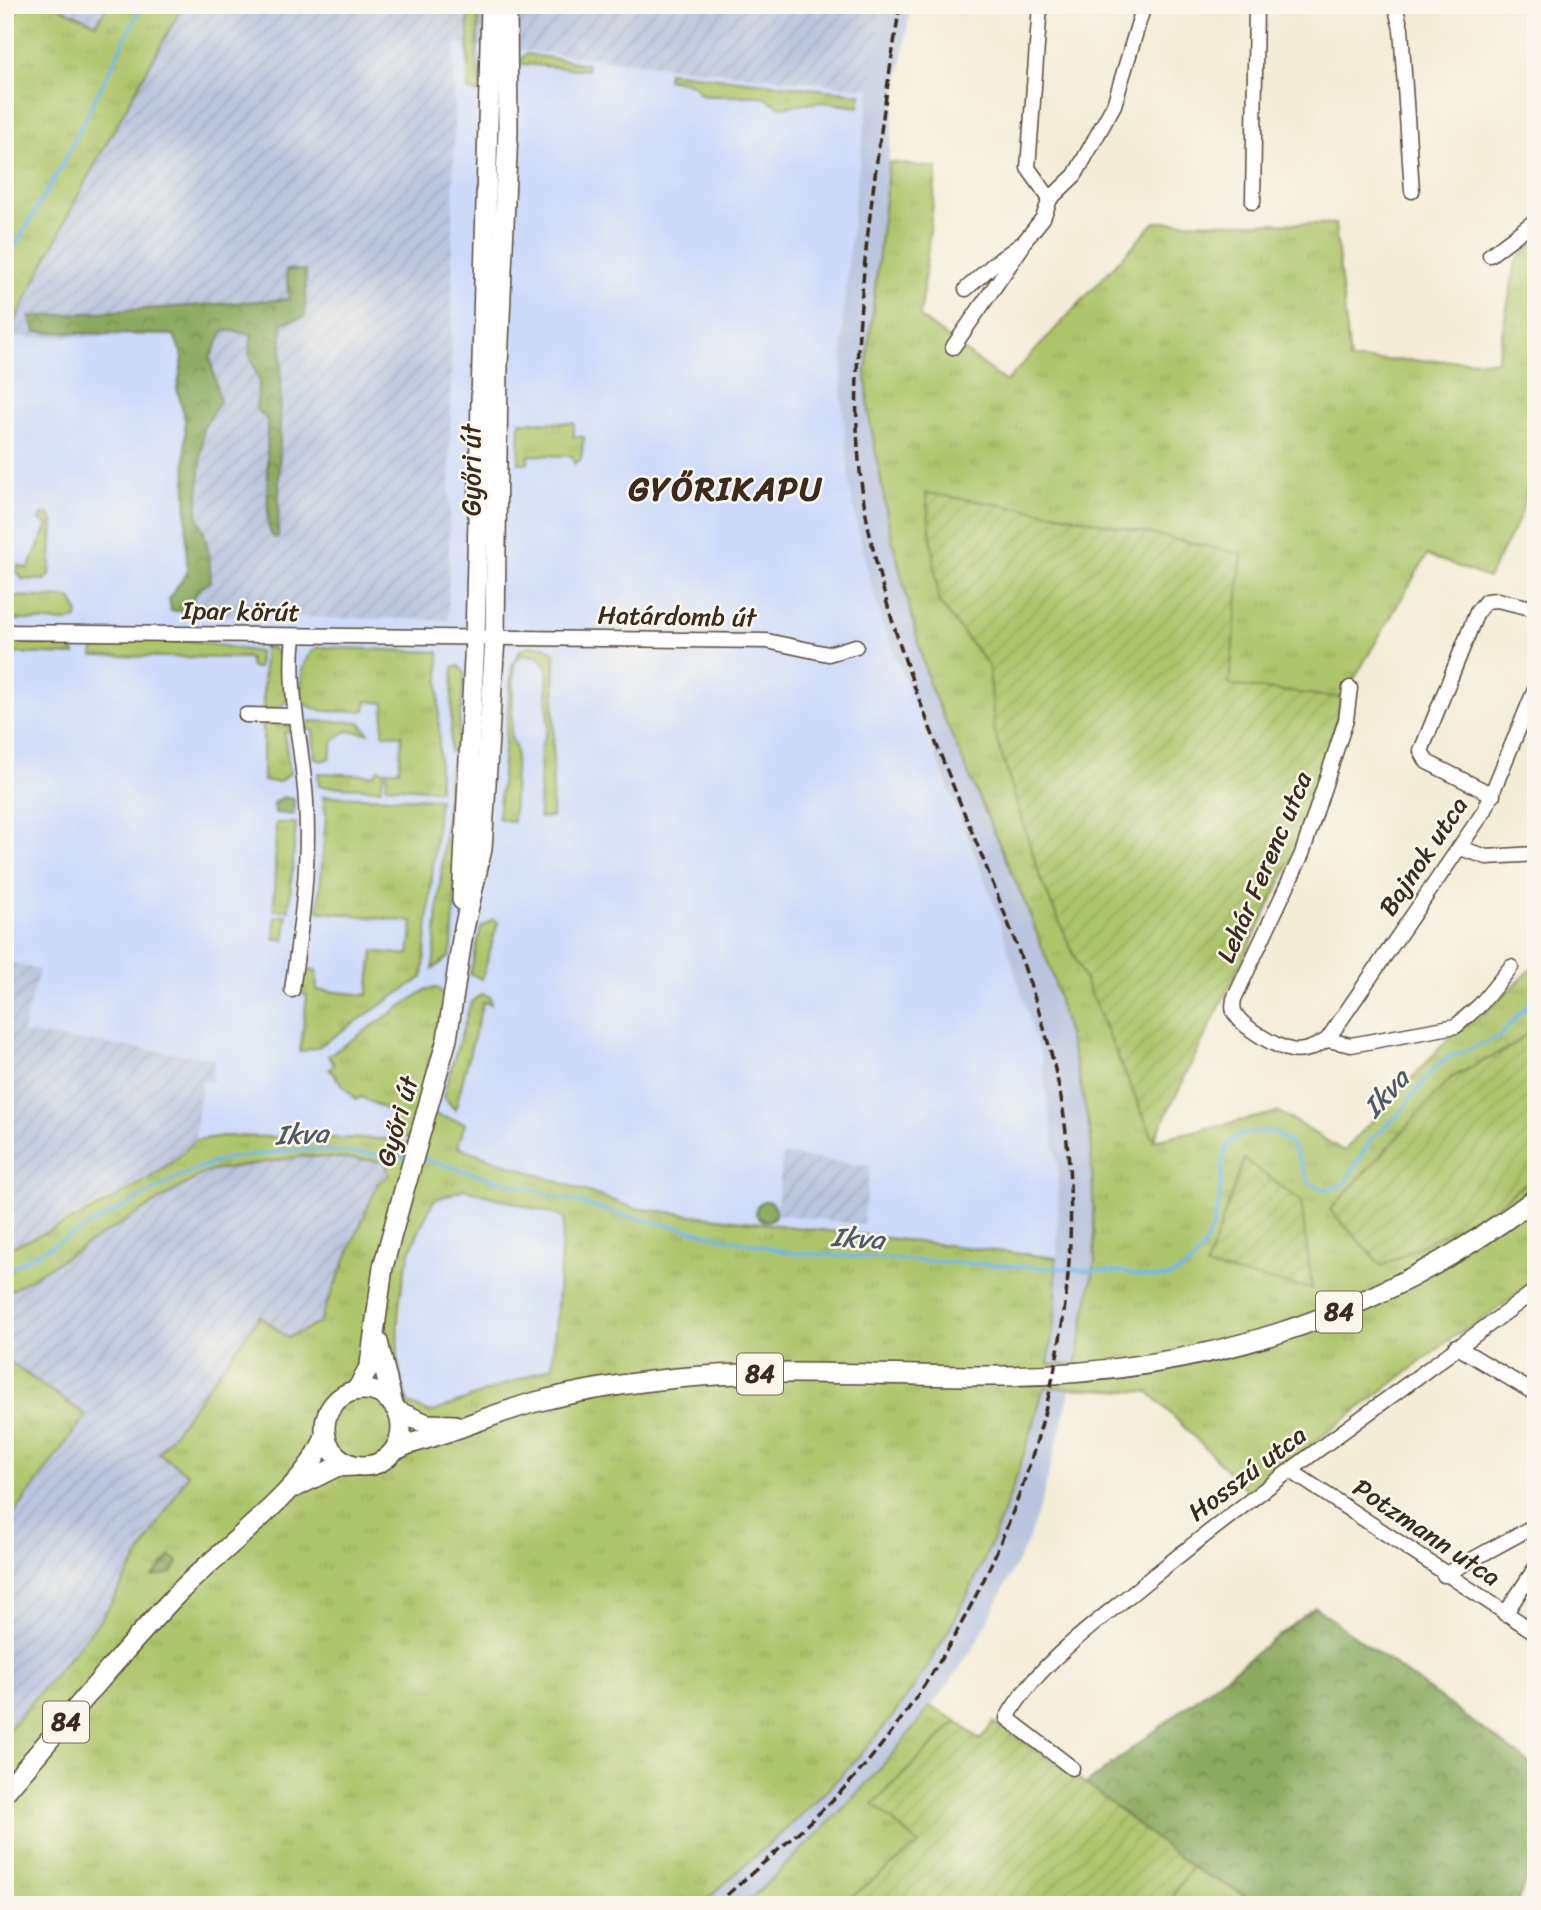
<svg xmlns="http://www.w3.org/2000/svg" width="1541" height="1910" viewBox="0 0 1541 1910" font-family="Sriracha,sans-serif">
<defs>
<pattern id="industrial-furrows" width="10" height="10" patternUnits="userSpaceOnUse" patternTransform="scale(1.75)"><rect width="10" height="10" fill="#b9c5de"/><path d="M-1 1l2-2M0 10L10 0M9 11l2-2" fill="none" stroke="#a0a9be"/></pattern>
<pattern id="grass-tufts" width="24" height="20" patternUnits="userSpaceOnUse" patternTransform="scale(1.75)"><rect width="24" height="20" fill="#adc56a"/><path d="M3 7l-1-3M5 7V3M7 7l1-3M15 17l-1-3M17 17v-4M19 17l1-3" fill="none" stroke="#96a95b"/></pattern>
<pattern id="forest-crowns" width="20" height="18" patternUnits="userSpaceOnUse" patternTransform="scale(1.75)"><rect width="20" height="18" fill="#8aaa5e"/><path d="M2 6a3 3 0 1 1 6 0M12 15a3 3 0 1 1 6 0" fill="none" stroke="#728b4d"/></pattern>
<pattern id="garden-furrows" width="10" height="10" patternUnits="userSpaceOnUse" patternTransform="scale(1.75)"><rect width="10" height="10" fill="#adc56a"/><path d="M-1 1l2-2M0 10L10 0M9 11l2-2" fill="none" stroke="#96a95b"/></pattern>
</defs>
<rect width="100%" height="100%" fill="#fbf7ec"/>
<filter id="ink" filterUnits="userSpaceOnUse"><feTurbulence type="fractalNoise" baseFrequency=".0143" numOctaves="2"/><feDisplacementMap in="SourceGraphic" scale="14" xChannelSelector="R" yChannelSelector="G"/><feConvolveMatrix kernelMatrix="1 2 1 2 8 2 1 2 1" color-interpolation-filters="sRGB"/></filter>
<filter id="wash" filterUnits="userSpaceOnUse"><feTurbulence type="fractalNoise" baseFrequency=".00686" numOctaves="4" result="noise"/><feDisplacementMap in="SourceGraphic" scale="28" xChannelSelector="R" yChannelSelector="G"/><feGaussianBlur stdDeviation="1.57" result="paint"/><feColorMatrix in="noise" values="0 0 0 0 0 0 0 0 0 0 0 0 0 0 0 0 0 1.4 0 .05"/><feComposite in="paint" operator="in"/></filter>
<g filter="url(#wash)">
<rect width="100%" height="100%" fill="#f3ecd6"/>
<!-- built -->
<g fill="#cddbfa">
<polygon points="454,43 871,89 854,198 843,318 842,400 850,489 925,734 994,904 1041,1058 1058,1169 1056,1258 634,1208 457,1147 390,1139 224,1136 195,1140 202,1080 212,1082 214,1058 21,1033 39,970 5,961 5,341 7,338 187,335 448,620"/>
<polygon points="464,1189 564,1217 552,1367 430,1413 409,1404 401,1386 397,1359 403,1291 412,1246 433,1200"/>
</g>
<!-- industrial -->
<g fill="url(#industrial-furrows)">
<polygon points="54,5 108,5 97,24"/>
<polygon points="183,5 883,5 871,89 455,43 448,620 188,615 187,336 7,338 83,186"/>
<polygon points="5,961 39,970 22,1033 214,1058 212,1082 202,1081 195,1140 182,1156 139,1184 5,1250"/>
<polygon points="783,1155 870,1166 863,1225 776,1214"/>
<polygon points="304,1156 386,1161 389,1175 378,1183 319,1323 288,1338 260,1316 160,1453 189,1474 102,1618 5,1734 5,1507 15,1513 86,1415 5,1359 5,1294 206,1172"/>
</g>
<!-- railway -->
<g fill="#b9c5de">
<polygon points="883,5 911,5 894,110 866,372 869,415 890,531 929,684 1026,905 1052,973 1080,1082 1091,1137 1095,1262 1076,1366 1048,1365 1056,1308 1058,1169 1041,1058 994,904 880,616 862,548 850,489 842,400 843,318 854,198"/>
<polygon points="1044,1387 1071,1387 1042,1500 1027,1543 979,1638 953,1678 898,1750 846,1808 744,1905 701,1905 854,1762 915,1682 959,1611 986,1557 1026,1457"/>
</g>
<!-- grass -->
<g fill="url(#grass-tufts)" stroke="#747844" stroke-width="2" fill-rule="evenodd">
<polygon points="5,5 54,5 96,24 108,5 183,5 83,186 5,341"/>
<polygon points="468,5 479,5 477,61 481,85 478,93 468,90"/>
<polygon points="527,54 587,64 587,70 522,64 522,58"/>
<polygon points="668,72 861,94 859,107 821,102 781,107 762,96 703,96 692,84 667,79"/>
<path d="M889 162 937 168 920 317 1006 382 1155 222 1335 224 1350 360 1497 361 1516 261 1536 241V451L1520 517 1488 578 1427 555 1343 698 1228 686 1241 554 1064 515 926 494 939 602 989 666 995 733 1040 877 1154 1140 1279 1112 1344 1151 1449 1038 1486 1012 1536 965V1026L1511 1047 1451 1078 1492 1209 1536 1175V1279L1487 1317 1456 1335 1249 1492 1149 1392 1044 1387C1008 1523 950 1659 853 1763 806 1814 752 1858 701 1905H5V1734L102 1618 188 1474 159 1453 260 1316 288 1338 319 1323 378 1183 389 1175 385 1161 304 1156 206 1172 5 1294V1250C56 1228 162 1182 195 1140L224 1136 390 1139 408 1144 410 1138 391 1135 393 1113 361 1097 356 1100 329 1069 334 1064 328 1056 427 989 437 988 445 995 442 1027 420 1111 465 1123 458 1147 634 1208 1056 1258V1308L1048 1364 1076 1365 1095 1262 1091 1137 1080 1082 1052 973 1026 905 929 684 890 531 869 415 866 372ZM464 1189 564 1217 552 1367 430 1413 409 1404C390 1363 397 1287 413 1245 419 1229 427 1215 434 1200Z"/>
<polygon points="520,422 574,423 574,437 584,437 581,459 574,464 573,456 529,455 528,463 519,463"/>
<polygon points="44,514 49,514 53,521 50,576 44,580 22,579 17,571 18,565 28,569 48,525 39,520"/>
<polygon points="5,596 70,598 78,611 77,619 66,622 5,619"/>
<path d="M5 638C16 639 23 643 33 644 47 646 60 641 73 646L75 655 5 653Z"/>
<polygon points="111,639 193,641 259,652 258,668 251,668 249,658 93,656 95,641"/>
<polygon points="530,646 545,646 555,654 552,817 539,818 541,747 548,729 547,666 537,656 521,655 514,664 511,737 516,748 513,822 498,818 512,666 520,650"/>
<path d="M264 647 272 648 284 659C288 684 299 710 263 709Z"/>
<path d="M318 647 439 652V790L386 786 387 770H399L402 735 383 734 384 703 367 701 365 710 361 711C341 711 317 715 302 701 301 679 298 660 318 647Z"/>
<polygon points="459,666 465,674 456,751 450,752 453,667"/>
<polygon points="310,721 360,722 369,733 346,731 333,741 330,758 322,761 315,758 313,730 306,730"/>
<polygon points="263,723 290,726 291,731 284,733 290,773 279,782 263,781"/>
<polygon points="450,768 457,769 461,789 452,946 450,956 433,969"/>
<polygon points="379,769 384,771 381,789 319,786 318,773 373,775"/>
<polygon points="323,796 439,799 423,977 318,1047 300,1052 307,995 300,994 303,971 316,970 317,990 368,995 373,951 409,955 413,922 318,911 326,817"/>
<polygon points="276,823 296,823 289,910 274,910"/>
<polygon points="287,915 285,940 274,939 275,917"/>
<polygon points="493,919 498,922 482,979 470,974 481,928"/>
<polygon points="482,994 490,997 491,1004 483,1002 455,1110 443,1096 471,1002"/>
<polygon points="5,1359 86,1415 15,1513 5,1507"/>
<path d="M930 1706 957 1721 873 1804 920 1844 841 1905H744C810 1842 876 1781 930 1706Z"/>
<polygon points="1191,1867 1245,1895 1243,1905 1168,1905"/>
</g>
<!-- forest -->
<g fill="url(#forest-crowns)" stroke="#626a3e" stroke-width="2">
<path d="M286 270H306L305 317 282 323 278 538 273 537 268 526 267 419 256 409 259 381 249 352 252 334 224 330 210 358 220 402 203 428 197 515C205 528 212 567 210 582L198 590 186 611H171L169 598 187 573 185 419 177 389 183 358 174 335 36 332 30 317 289 299Z"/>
<polygon points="283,797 294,799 294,815 275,813 274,803"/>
<circle cx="766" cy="1211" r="10"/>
<polygon points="171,1556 178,1562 172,1573 153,1577"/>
<polygon points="1315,1607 1536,1768 1536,1858 1516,1905 1243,1905 1245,1895 1191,1867 1086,1784"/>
</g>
<!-- garden -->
<g fill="url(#garden-furrows)" stroke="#747844" stroke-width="2">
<polygon points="926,493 1064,515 1242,554 1229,685 1343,698 1296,851 1154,1140 1040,877 995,733 989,666 939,602"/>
<polygon points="1536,1026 1536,1175 1492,1209 1382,1266 1330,1210 1451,1078 1511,1047"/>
<polygon points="1244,1159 1301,1201 1312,1289 1206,1267"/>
<polygon points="957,1721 980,1740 994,1722 1086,1784 1191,1867 1168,1905 841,1905 919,1844 873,1804"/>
</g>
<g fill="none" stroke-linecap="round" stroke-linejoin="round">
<!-- stream -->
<g stroke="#71b7e8" stroke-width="3.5">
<polyline points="5,263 62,165 142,5"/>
<path d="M419 1158 627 1216 792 1253 1119 1272C1133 1273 1154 1280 1167 1277 1203 1268 1214 1228 1220 1196 1223 1179 1219 1157 1230 1143 1239 1130 1262 1131 1275 1132L1293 1146 1309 1183 1325 1190 1344 1185 1370 1140 1398 1115 1434 1068 1450 1057 1500 1036 1536 995"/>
<polyline points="5,1271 184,1174 223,1159 304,1149 408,1157"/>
</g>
</g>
</g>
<g filter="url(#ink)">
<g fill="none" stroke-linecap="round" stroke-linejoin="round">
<!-- minor casing -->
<g stroke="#57473a" stroke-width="17">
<g id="minor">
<polyline points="1040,5 1028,168 1050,199"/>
<polyline points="1395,5 1401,29 1412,191"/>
<polyline points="1253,202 1256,5"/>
<polyline points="1490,255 1536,220"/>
<polyline points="966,289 995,263 1023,243 1043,218 1050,199 1075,175 1114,105 1144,5"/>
<polyline points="953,347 1022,247"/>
<polyline points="5,632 767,641 828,654 856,646"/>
<polyline points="246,715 294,716"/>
<polyline points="1493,795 1427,762 1421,751 1477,612 1486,601 1497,600 1536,609"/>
<polyline points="1460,848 1487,857 1536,854"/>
<polyline points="1511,967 1480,1005 1456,1026 1351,1045 1327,1040 1485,810 1536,687"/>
<path d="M292 990C301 928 310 865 306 802 303 747 287 693 294 637"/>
<path d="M1327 1040C1316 1046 1305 1053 1291 1050 1276 1047 1244 1028 1236 1015 1232 1010 1233 1005 1234 999L1302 854 1346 720 1350 688"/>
<polyline points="1456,1346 1536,1394"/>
<polyline points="1291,1471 1536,1633"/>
<polyline points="1444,1575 1536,1525"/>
<polyline points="1505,1614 1536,1567"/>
<path d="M1072 1768 1007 1718C1038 1662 1098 1622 1146 1582 1272 1480 1405 1387 1536 1290"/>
</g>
</g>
<!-- major casing -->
<g stroke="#57473a" stroke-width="22">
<g id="major">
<polyline points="462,900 475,638 491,5"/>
<polyline points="407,1181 447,1039 463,933 482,849 495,638 498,365 508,131 507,5"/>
<polyline points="378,1342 393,1405"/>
<circle cx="363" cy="1428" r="38"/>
<polyline points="357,1390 370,1365 383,1267 406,1183"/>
<polyline points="397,1411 427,1424 455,1425"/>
<path d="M394 1451 409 1444C451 1433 490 1415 532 1403 580 1390 628 1383 677 1378 781 1368 886 1376 990 1376 1194 1376 1373 1321 1536 1198"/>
<polyline points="296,1487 336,1467 355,1466"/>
<path d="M5 1792C63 1725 119 1654 181 1590 217 1553 313 1482 325 1435"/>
</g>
</g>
<!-- minor -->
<use href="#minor" stroke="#fff" stroke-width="14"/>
<!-- major -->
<use href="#major" stroke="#fff" stroke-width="19"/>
<!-- rail -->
<path stroke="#3b2a1e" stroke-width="3.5" stroke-dasharray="10 5" stroke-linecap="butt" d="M716 1905C766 1859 822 1816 866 1764 1015 1586 1102 1324 1060 1092 1050 1042 1033 991 1016 944 962 796 887 653 863 496 851 414 858 332 866 250 875 168 887 87 900 5"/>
</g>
</g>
<g text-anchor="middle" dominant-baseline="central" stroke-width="5" stroke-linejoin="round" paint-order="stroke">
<!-- shield labels -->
<g fill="#fbf7ec" stroke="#75685c" stroke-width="2">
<rect x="1316" y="1291.5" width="46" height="41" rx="5"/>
<rect x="737" y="1353.5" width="46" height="41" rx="5"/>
<rect x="43" y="1701.5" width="46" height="41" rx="5"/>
</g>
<g font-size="24" font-weight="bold" fill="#3b2a1e">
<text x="1339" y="1312">84</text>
<text x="760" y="1374">84</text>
<text x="66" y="1722">84</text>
</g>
<!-- street labels -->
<g font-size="26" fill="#3b2a1e" stroke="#fbf7ec">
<text transform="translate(471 470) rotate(-90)">Győri út</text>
<text transform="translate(241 611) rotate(1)">Ipar körút</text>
<text transform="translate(677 616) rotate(1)">Határdomb út</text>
<text transform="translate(1423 856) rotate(-56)">Bajnok utca</text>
<text transform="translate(1264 867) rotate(-67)">Lehár Ferenc utca</text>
<text transform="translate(397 1121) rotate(-74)">Győri út</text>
<text transform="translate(1247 1473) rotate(-37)">Hosszú utca</text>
<text transform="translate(1427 1532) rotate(34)">Potzmann utca</text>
</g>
<!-- water labels -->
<g font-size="28" font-style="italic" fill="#4e5b65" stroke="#fbf7ec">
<text transform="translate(1386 1093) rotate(-48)">Ikva</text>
<text transform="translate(302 1134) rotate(-2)">Ikva</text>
<text transform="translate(858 1238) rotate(4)">Ikva</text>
</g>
<!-- district labels -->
<g font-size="33" font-weight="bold" letter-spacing="2" fill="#3b2a1e" stroke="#fbf7ec">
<text x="726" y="489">GYŐRIKAPU</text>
</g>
</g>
<!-- margin -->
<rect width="1541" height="1910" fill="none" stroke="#fbf7ec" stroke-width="28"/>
</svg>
